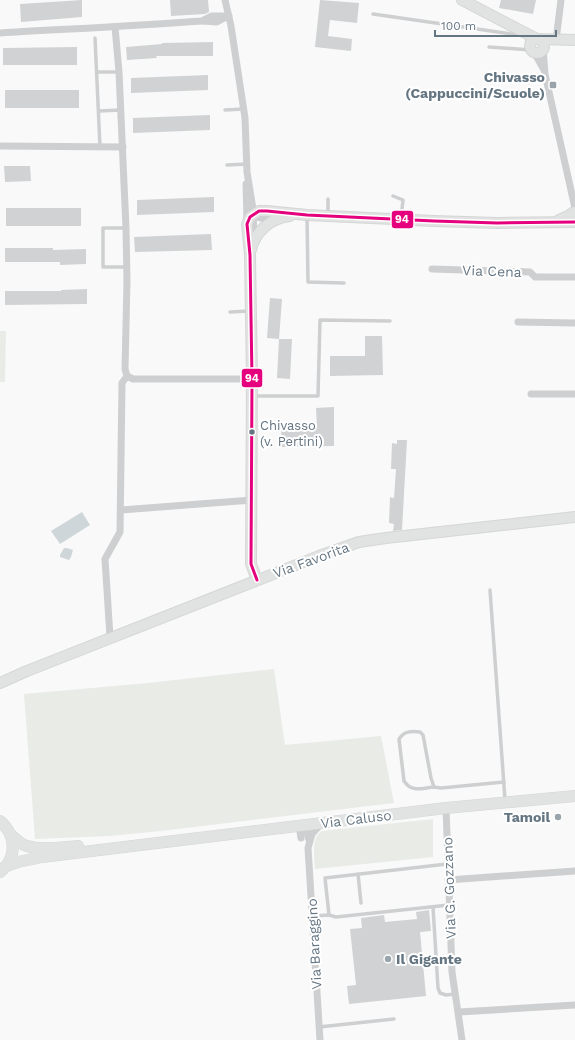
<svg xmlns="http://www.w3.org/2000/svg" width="575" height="1040" viewBox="0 0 575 1040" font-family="'Work Sans',sans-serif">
<rect width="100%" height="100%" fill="#f9f9f9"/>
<!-- green -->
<g fill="#e8ebe6">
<polygon points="0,331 6,331 5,382 0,382"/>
<polygon points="274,669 285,745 381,736 394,803 161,831 110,836 35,839 24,694 148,683"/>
<path d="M433 819V857L315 869C315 857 310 838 322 831Z"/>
</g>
<!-- water -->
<g fill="#ced6d9">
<polygon points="82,512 90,525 60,544 51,531"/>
<polygon points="64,548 67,548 73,550 71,557 69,560 60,557 60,555"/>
</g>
<!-- building -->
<g fill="#d0d2d3">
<polygon points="82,0 82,17 21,22 20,4"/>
<polygon points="170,0 208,0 209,12 205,14 171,16"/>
<polygon points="320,0 359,3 357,23 330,20 328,36 352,39 351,51 315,47"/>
<polygon points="501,0 536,0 533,14 499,8"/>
<polygon points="213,42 213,56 156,56 157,58 127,60 126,47 162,44 162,43"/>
<polygon points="77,47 77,65 3,65 3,48"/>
<polygon points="208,75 208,90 131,93 131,78"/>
<rect x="5" y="90" width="74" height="18"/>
<polygon points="210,115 210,130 133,133 133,118"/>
<polygon points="4,166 30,166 31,181 5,182"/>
<polygon points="214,197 214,212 137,215 137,200"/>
<rect x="6" y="208" width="75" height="18"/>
<polygon points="211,234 212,250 135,252 134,237"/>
<polygon points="5,248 53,248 53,250 86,249 86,264 60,265 60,262 5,262"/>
<polygon points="87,289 87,304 5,305 5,291 61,291 61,290"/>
<polygon points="270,298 282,299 279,339 267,338"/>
<polygon points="365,336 382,336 383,375 330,376 330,356 365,356"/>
<polygon points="279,339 292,339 290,379 277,378"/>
<polygon points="334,407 334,446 282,447 281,428 317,427 316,408"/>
<polygon points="397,440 407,440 402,530 393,531 394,524 389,523 390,497 394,498 396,469 391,469 392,443 397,444"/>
<polygon points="429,910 431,931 420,932 426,996 349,1004 347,986 356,985 350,929 362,928 361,918 384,915 385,922 417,919 416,912"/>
</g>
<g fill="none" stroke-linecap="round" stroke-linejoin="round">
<!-- secondary casing -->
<g stroke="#d5d6d7" stroke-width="12">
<g id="secondary">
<polyline points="462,0 537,39"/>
<polyline points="539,39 575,40"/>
<circle cx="537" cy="46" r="7"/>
<polyline points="559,220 568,216 574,212"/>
<path d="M251 250C255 231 271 218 290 216"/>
<polyline points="257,580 251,564 252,379 250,255 247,224 250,217 259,211 267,211 307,215 434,221 497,223 575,222"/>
<polyline points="0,683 27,671 319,556 359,542 386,538 575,517"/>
</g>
</g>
<!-- primary casing -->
<g stroke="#d5d6d7" stroke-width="12">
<g id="primary">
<path d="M0 821C17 836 17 858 0 872"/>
<path d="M11 835C16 839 21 845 27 846 41 851 63 847 78 846"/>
<polyline points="6,866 18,862 42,857 446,808 575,796"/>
</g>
</g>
<!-- lane -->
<g stroke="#cecfd0" stroke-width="3.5">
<polyline points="373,14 518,35"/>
<polyline points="95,38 100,147"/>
<polyline points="489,47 531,50"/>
<polyline points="98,72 119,72"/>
<polyline points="225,110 244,109"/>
<polyline points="99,111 121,110"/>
<polyline points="227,165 247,164"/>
<polyline points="393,196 403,200 401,218"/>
<polyline points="307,216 308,282 344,283"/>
<polyline points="328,216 328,199"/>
<polyline points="125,228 103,228 103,267 127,267"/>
<polyline points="230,312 249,311"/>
<polyline points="253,396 318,396 320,320 390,321"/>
<polyline points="490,590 505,800"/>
<path d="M434 787C422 788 412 793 404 781L399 739C404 731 411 731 420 732L423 735 431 778 434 787 441 788 504 782"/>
<polyline points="358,874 361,903"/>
<polyline points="433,907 438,988 440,993 446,995 455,994"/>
<polyline points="329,915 325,878 447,864"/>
<polyline points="312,916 329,915 336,917 449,905"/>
<polyline points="319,1027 394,1019"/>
</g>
<!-- street -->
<g stroke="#cecfd0" stroke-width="7">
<polyline points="225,0 231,26 245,118 247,172 253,209 254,240"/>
<polyline points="203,21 217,22 228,16"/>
<path d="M0 33C68 29 135 26 202 21L212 16H229"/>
<polyline points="556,40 561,0"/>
<polyline points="543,48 545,74 575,208"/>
<polyline points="534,52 544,70"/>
<polyline points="0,146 123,147"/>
<polyline points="246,184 247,221"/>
<path d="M251 215C260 220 266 218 276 219"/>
<polyline points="432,269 530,272 535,277 575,277"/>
<polyline points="518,322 575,323"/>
<polyline points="127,376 133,379 252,379"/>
<polyline points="531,394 575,394"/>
<polyline points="121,510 252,500"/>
<polyline points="110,637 105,559 120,532 122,383 127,376 125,369 127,281 126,228 119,72 115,27"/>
<polyline points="446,808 452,972 462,1040"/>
<polyline points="301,838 300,832 302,825 307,832 309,840"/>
<polyline points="448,880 575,871"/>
<polyline points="459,1012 575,1005"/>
<polyline points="320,1040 308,848 312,834 322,823"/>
</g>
<!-- secondary -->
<use href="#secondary" stroke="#e1e2e2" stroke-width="10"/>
<!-- primary -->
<use href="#primary" stroke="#e1e2e2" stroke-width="11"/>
<!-- bus-1 casing -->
<g stroke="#fff" stroke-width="6">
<polyline id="bus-1" points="257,580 251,564 252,379 250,255 247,224 250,217 259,211 267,211 307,215 434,221 497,223 575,222"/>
</g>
<!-- bus-1 -->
<use href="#bus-1" stroke="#e5007d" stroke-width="3"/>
</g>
<!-- markers -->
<g fill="#99a4ac" stroke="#fff" stroke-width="1.5">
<rect x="549" y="81" width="8" height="8" rx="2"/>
<circle cx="558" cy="817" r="4"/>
<circle cx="388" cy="959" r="4"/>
</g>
<circle fill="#657683" stroke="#fff" stroke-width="1.5" cx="252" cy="432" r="3.5"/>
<g text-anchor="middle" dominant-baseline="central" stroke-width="4" stroke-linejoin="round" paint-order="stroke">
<!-- bus labels -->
<g font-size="13" fill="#657683" stroke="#fff" text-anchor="start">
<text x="260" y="425">Chivasso<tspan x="260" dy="16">(v. Pertini)</tspan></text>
</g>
<!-- poi labels -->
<g font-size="14" font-weight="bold" fill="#657683" stroke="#fff" text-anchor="end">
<text x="545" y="77">Chivasso<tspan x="545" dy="16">(Cappuccini/Scuole)</tspan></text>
<text x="550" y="817">Tamoil</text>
<text x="396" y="959" text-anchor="start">Il Gigante</text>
</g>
<!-- street labels -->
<g font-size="14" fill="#657683" stroke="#fff">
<text transform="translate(492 271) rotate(2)">Via Cena</text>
<text transform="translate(311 560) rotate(-20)">Via Favorita</text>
<text transform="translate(356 819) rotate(-7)">Via Caluso</text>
<text transform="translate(449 888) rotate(-92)">Via G. Gozzano</text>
<text transform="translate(314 944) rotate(-93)">Via Baraggino</text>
</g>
</g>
<g stroke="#fff" stroke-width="1.5">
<rect x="391" y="210" width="23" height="19" rx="4" fill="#e5007d"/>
<rect x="241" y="368" width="22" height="20" rx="4" fill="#e5007d"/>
</g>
<g font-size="11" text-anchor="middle" font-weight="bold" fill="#fff">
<text x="402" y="223">94</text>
<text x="252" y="382">94</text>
</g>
<!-- scale -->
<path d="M435 30v6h121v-6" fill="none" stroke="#657683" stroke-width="2"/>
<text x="441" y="30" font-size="12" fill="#657683" stroke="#ffffff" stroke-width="3" paint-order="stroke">100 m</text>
</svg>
